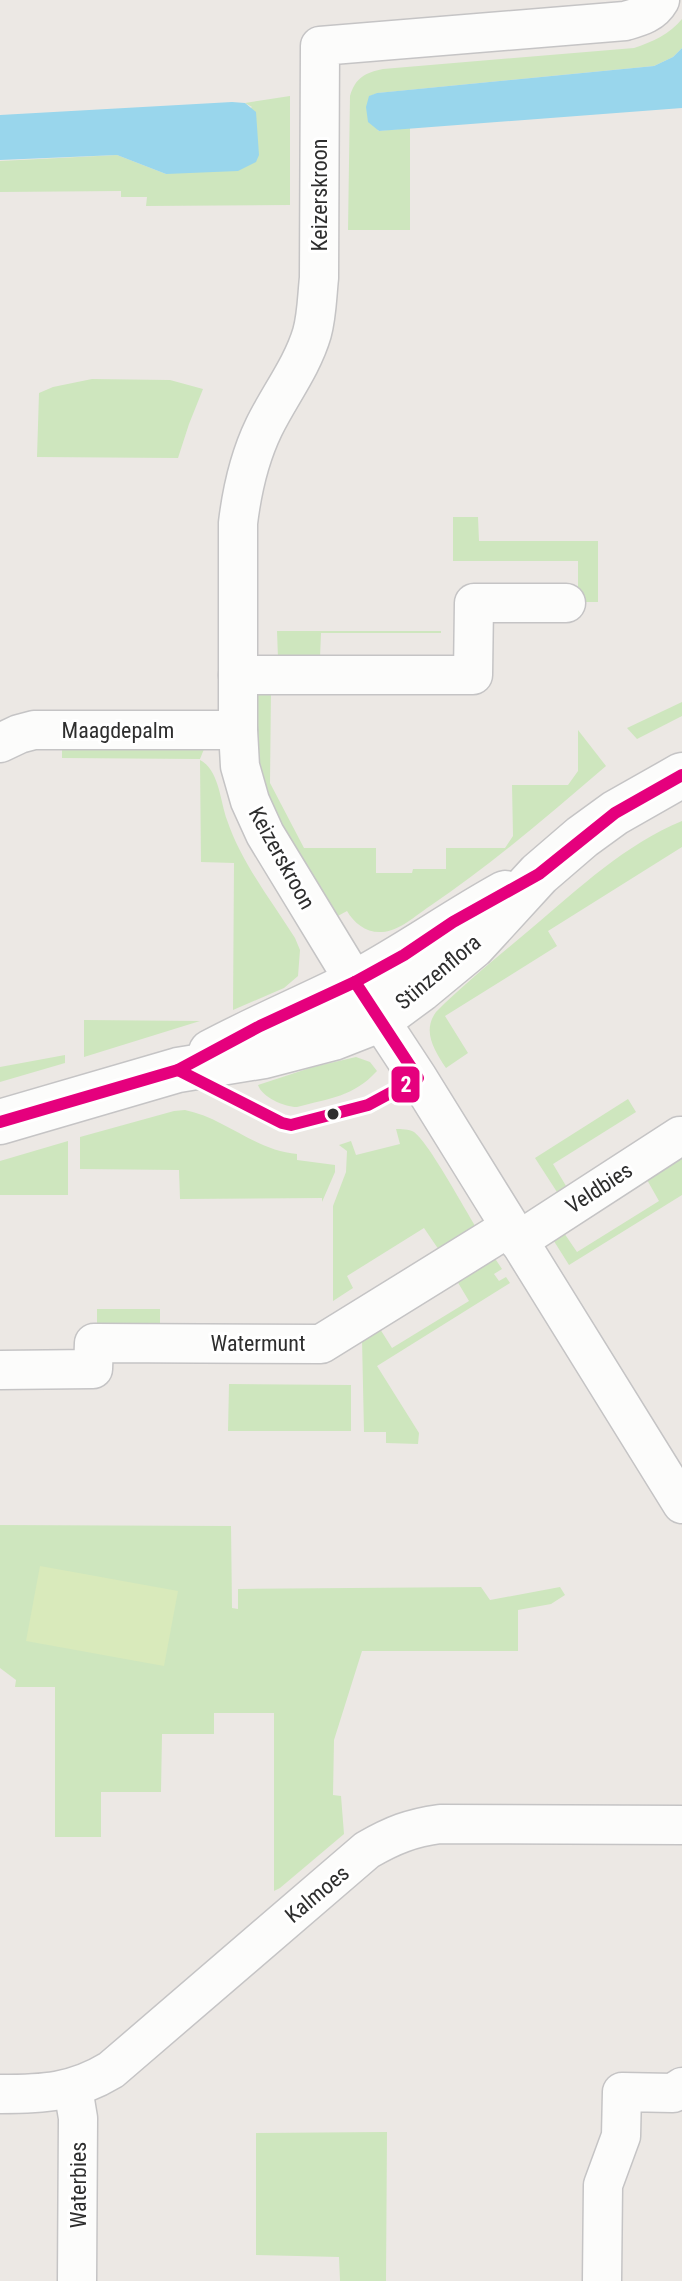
<svg xmlns="http://www.w3.org/2000/svg" width="682" height="2281" viewBox="0 0 682 2281" font-family="'Roboto Condensed',sans-serif">
<rect width="100%" height="100%" fill="#ece8e4"/>
<!-- green -->
<g fill="#cee6be">
<path d="M682 19V48L673 57 654 66 378 93 370 96 378 131 410 128V230H348L350 96C356 77 365 73 383 69L634 48C652 42 670 34 682 19Z"/>
<polygon points="290,96 290,205 146,206 147,197 121,197 121,191 0,192 0,161 117,155 166,174 252,107 245,103"/>
<polygon points="92,379 170,380 203,389 189,424 178,458 37,457 39,393 53,387"/>
<polygon points="453,517 478,517 479,541 598,541 598,602 578,602 578,561 453,561"/>
<polygon points="277,631 441,631 441,633 321,633 320,658 278,658"/>
<path d="M257 692H271L270 783 304 848H376V873H412L413 869H446V848H505L513 836 512 785H568L578 771V730L606 766C549 815 492 864 430 906 416 915 400 931 382 932 366 933 354 923 347 911L336 917C311 875 274 826 261 780 254 752 257 721 257 692Z"/>
<polygon points="682,702 682,716 637,739 627,728"/>
<polygon points="62,747 195,747 204,749 200,759 62,758"/>
<path d="M200 760C219 770 220 800 227 820 241 862 271 900 295 938L300 950 298 976 284 988 233 1010 234 863 201 862Z"/>
<path d="M682 821V847L548 931 557 946 445 1016 468 1053 446 1068C434 1050 422 1031 436 1012 466 982 500 955 533 927 579 888 626 844 682 821Z"/>
<polygon points="84,1020 200,1021 84,1057"/>
<polygon points="65,1055 65,1063 0,1082 0,1067"/>
<path d="M356 1057 370 1062 377 1071C353 1097 330 1098 297 1107 284 1107 262 1097 258 1085L313 1067Z"/>
<polygon points="628,1099 636,1112 553,1164 566,1186 557,1192 535,1158"/>
<path d="M185 1110C225 1118 256 1151 297 1154V1160L335 1165V1172L322 1202V1198L180 1199 179 1170 80 1169V1137L174 1111Z"/>
<path d="M396 1129C401 1129 409 1129 414 1132 429 1143 464 1208 476 1227L439 1250 424 1228 347 1276 353 1288 333 1301V1206L346 1172 347 1151 339 1145 351 1141 356 1155 400 1144Z"/>
<polygon points="68,1141 68,1195 0,1195 0,1161"/>
<polygon points="682,1155 682,1195 569,1265 552,1238 564,1233 577,1252 659,1201 646,1178"/>
<polygon points="494,1257 502,1269 494,1274 499,1281 506,1277 510,1283 377,1366 419,1433 418,1444 386,1443 386,1432 364,1432 362,1339 380,1329 392,1348 469,1301 457,1281"/>
<polygon points="97,1309 160,1309 160,1329 97,1328"/>
<polygon points="229,1384 351,1385 351,1431 228,1431"/>
<polygon points="0,1525 231,1526 232,1608 238,1609 238,1589 481,1587 490,1600 560,1587 565,1595 551,1604 518,1610 518,1651 362,1651 334,1740 333,1795 341,1796 344,1834 280,1888 274,1891 274,1713 214,1713 214,1734 162,1734 161,1792 101,1792 101,1837 55,1837 55,1687 15,1687 16,1680 0,1668"/>
<polygon points="387,2132 386,2281 340,2281 339,2257 256,2255 256,2133"/>
</g>
<!-- pitch -->
<polygon fill="#d9eabb" points="40,1566 178,1591 164,1666 26,1641"/>
<!-- water -->
<g fill="#99d6ec">
<polygon points="682,48 682,108 379,131 368,122 366,107 369,96 377,93 654,66 673,57"/>
<polygon points="232,102 245,103 256,112 259,155 256,162 238,171 166,174 117,155 0,160 0,115"/>
</g>
<g fill="none" stroke-linecap="round" stroke-linejoin="round">
<!-- street casing -->
<g stroke="#c5c4c5" stroke-width="41">
<g id="street">
<path d="M660 0C652 14 639 17 625 21L320 46 319 278C317 296 317 315 312 333 302 367 279 396 264 427 249 458 242 490 238 523V730L240 766 250 801 265 834 355 982 418 1078 682 1504"/>
<polyline points="238,675 473,675 474,603 566,603"/>
<polyline points="0,743 19,734 34,730 238,730"/>
<polyline points="518,1241 680,1136"/>
<polyline points="0,1370 93,1369 94,1343 321,1344 510,1227"/>
<polyline points="73,2088 78,2118 77,2281"/>
<path d="M0 2094C43 2094 73 2093 111 2070L367 1850C393 1835 411 1828 440 1824L682 1825"/>
<polyline points="602,2281 603,2185 621,2136 622,2092 673,2093 682,2087"/>
</g>
</g>
<!-- secondary casing -->
<g stroke="#c5c4c5" stroke-width="47">
<g id="secondary">
<path d="M211 1052C258 1027 308 1006 356 982 407 955 454 921 505 893"/>
<polyline points="0,1122 178,1070 264,1056 333,1038 379,1020 421,989 473,946 539,874 582,837 615,813 682,775"/>
</g>
</g>
<!-- street -->
<use href="#street" stroke="#fcfcfb" stroke-width="38"/>
<!-- secondary -->
<use href="#secondary" stroke="#fcfcfb" stroke-width="44"/>
<!-- bus-1 casing -->
<g stroke="#fff" stroke-width="18">
<g id="bus-1">
<polyline points="178,1070 282,1123 291,1125 368,1105 418,1078 355,982"/>
<polyline points="0,1122 178,1070 260,1026 355,982 404,955 453,922 539,874 615,813 682,775"/>
</g>
</g>
<!-- bus-1 -->
<use href="#bus-1" stroke="#e5007d" stroke-width="12"/>
</g>
<!-- markers -->
<circle fill="#2e2e2e" stroke="#fff" stroke-width="3" cx="333" cy="1114" r="7"/>
<g text-anchor="middle" dominant-baseline="central" stroke-width="6" stroke-linejoin="round" paint-order="stroke">
<!-- street labels -->
<g font-size="22" fill="#2e2e2e" stroke="#fff">
<text transform="translate(319 195) rotate(-90)">Keizerskroon</text>
<text x="118" y="730">Maagdepalm</text>
<text transform="translate(282 858) rotate(61)">Keizerskroon</text>
<text transform="translate(438 972) rotate(-40)">Stinzenflora</text>
<text transform="translate(599 1188) rotate(-33)">Veldbies</text>
<text x="258" y="1343">Watermunt</text>
<text transform="translate(317 1894) rotate(-40)">Kalmoes</text>
<text transform="translate(78 2185) rotate(-90)">Waterbies</text>
</g>
</g>
<rect stroke="#fff" stroke-width="3" x="390" y="1065" width="31" height="39" rx="8" fill="#e5007d"/>
<g font-size="22" text-anchor="middle" font-weight="bold" fill="#fff">
<text x="406" y="1092">2</text>
</g>
</svg>
